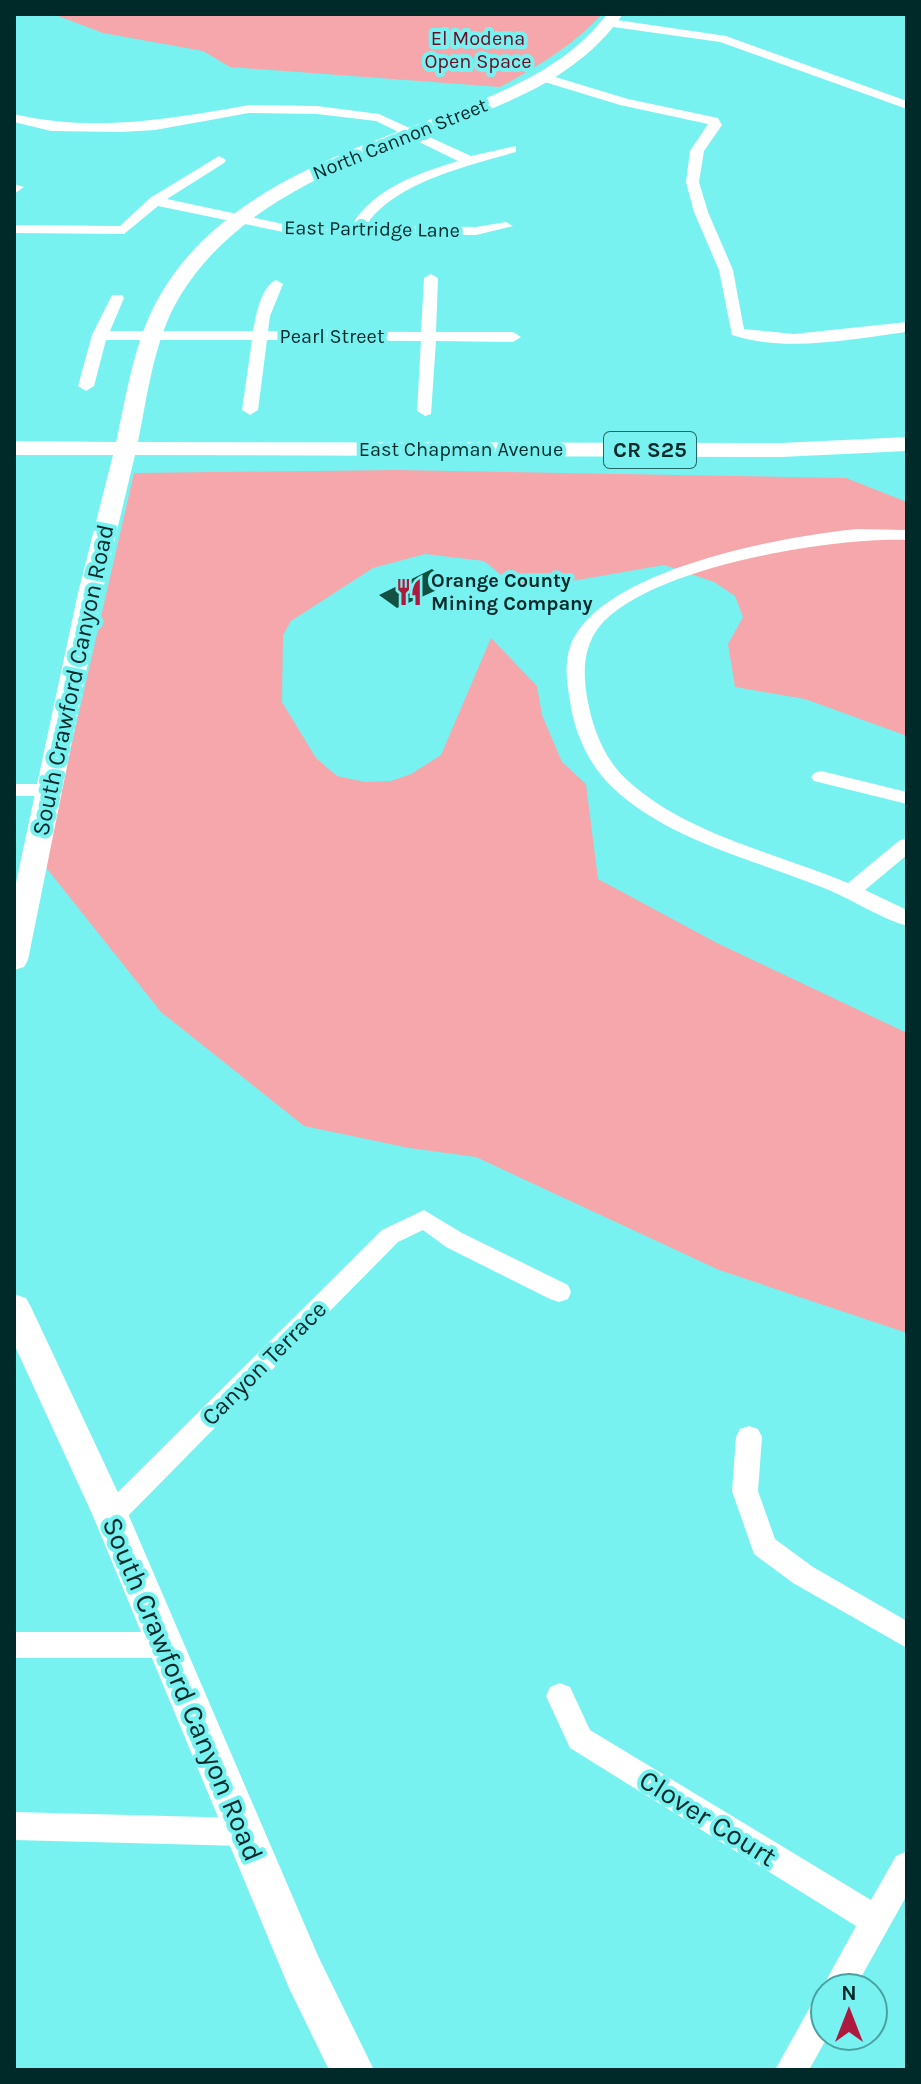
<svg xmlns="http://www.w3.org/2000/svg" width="921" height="2084" viewBox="0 0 921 2084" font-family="Karla,sans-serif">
<rect width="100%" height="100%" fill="#78f2f1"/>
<!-- green -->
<g fill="#f5a7ac">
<path d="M53 14H602C574 45 537 67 500 87L230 67 203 51 103 33Z"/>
<polygon points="397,470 846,478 907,502 907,736 805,699 735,687 728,644 743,617 735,596 714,582 664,565 520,590 484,561 425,554 373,568 291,621 283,635 282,702 316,758 337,776 365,782 391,781 411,774 441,755 491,638 537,686 542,715 562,762 586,784 598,879 717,943 907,1033 907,1333 719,1270 476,1157 409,1148 304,1126 161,1012 44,865 134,473"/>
</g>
<!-- building -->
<polygon fill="#115043" points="432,569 449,582 446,583 448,585 397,608 379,595"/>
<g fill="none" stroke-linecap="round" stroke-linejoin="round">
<!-- minor -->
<g fill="#fff" fill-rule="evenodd">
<polygon points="610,19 726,36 907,101 907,109 720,42 606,26 606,20"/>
<path d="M542 73 628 99 718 118 722 125 704 151 699 182 708 212 733 270 744 329 794 334 907 322V332C851 339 787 353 732 335L719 270 694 212 686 182 690 151 708 124 620 105 538 80 536 77Z"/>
<path d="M249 105 317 106 379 114 471 156 516 146V152C470 165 392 183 366 226L476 227 506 222 513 226 476 235 288 233 158 206 124 234 14 233V225L120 226 150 198 219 156 226 160 224 163 167 199 288 225H352C374 188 419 173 458 161L376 121 317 114 249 113 155 130 121 132 51 131 14 122V114C93 133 170 119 249 105Z"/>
<polygon points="14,184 24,187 14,194"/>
<path d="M431 274 438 278 436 332H513L521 337 513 342 436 341 431 414 425 416 417 411 421 341 267 340 258 410 250 415 242 410 252 340H106L94 386 86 391 78 386 92 335 112 295H122L124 298 110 331H253C256 315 261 287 276 280L283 284 270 316 268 331 421 332 424 278Z"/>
<path d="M857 529 907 530V540C833 537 647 567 599 627 583 648 583 673 587 697 592 726 603 757 625 778 684 834 774 852 848 883L900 840 907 839V855L865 890 907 910V926C879 918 852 899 824 888 753 859 669 841 612 787 589 765 574 732 570 701 567 683 564 665 570 647 597 570 784 536 857 529Z"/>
<polygon points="821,771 907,792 907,804 814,781 811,777 814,773"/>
<polygon points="14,784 48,784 58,790 48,796 14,796"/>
<polygon points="424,1210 462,1233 568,1285 571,1292 568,1299 559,1302 550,1299 446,1247 423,1230 398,1242 120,1524 111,1527 102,1524 98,1516 102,1508 382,1230"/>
<polygon points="749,1426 758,1429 762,1437 758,1491 775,1539 813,1567 907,1621 907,1648 793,1583 754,1554 732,1491 736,1437 740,1429"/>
<polygon points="14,1632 165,1632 175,1636 179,1645 175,1654 165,1658 14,1658"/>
<polygon points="560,1683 570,1687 590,1730 871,1900 896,1856 907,1851 907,1895 855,1988 825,1988 825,1994 822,1988 856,1926 570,1748 546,1696 550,1687"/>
<polygon points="14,1812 243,1818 254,1822 258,1832 254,1842 243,1846 14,1840"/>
<polygon points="825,1995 825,2036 828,2036 809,2070 775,2070 814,2000"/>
</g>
<!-- major -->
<g fill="#fff" fill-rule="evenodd">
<path d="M607 14H623C587 66 533 93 475 115 369 156 243 193 180 296 154 339 148 393 138 442L781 443 907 437V451L781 457 135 455 102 593 28 960 24 967 14 970V892L78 593 113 455H14V441L116 442C127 393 134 341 159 297 221 188 352 150 461 108 516 87 571 62 607 14Z"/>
<polygon points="14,1294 26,1298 31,1307 129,1516 319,1958 374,2070 329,2070 289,1988 93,1516 14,1344"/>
</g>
</g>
<!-- icons -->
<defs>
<g id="restaurant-bare" transform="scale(2.16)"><path d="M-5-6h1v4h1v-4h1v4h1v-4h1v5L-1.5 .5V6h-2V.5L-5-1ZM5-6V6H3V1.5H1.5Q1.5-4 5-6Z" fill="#ae1a3e" stroke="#78f2f1" stroke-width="2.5" paint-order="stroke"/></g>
</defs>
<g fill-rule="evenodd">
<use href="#restaurant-bare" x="409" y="592"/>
</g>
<g text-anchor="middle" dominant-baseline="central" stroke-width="8" stroke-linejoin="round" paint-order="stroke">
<!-- far-park labels -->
<g font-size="20" fill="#6a0c23" stroke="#78f2f1">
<text x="478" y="38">El Modena<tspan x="478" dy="23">Open Space</tspan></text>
</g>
<!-- far-street labels -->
<g font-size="20" fill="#002a2a" stroke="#78f2f1">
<text transform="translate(400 139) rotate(-22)">North Cannon Street</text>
<text transform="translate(372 229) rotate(1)">East Partridge Lane</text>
<text x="332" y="336">Pearl Street</text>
<text x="461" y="449">East Chapman Avenue</text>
</g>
<!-- far-poi labels -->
<g font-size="20" font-weight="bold" fill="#002a2a" stroke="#78f2f1" text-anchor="start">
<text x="431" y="580">Orange County<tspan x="431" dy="23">Mining Company</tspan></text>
</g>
<!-- shield labels -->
<rect fill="#78f2f1" stroke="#246666" stroke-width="2" x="604" y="432" width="92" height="36" rx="6"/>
<g font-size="22" font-weight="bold" fill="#002a2a">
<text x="650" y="450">CR S25</text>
</g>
<!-- street labels -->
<g font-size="24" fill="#002a2a" stroke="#78f2f1">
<text transform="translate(73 680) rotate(-78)">South Crawford Canyon Road</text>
<text transform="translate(264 1363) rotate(-45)">Canyon Terrace</text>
</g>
<!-- near-street labels -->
<g font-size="28" fill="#002a2a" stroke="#78f2f1">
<text transform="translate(183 1689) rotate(67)">South Crawford Canyon Road</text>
<text transform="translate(708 1818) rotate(32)">Clover Court</text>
</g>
</g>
<!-- border -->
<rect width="921" height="2084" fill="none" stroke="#002a2a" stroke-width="32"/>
<!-- north arrow -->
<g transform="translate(849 2012)"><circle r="38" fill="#78f2f1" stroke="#48a2a1" stroke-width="2"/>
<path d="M0-6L14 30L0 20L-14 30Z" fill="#ae1a3e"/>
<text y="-12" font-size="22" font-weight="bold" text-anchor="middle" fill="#002a2a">N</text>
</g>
</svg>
